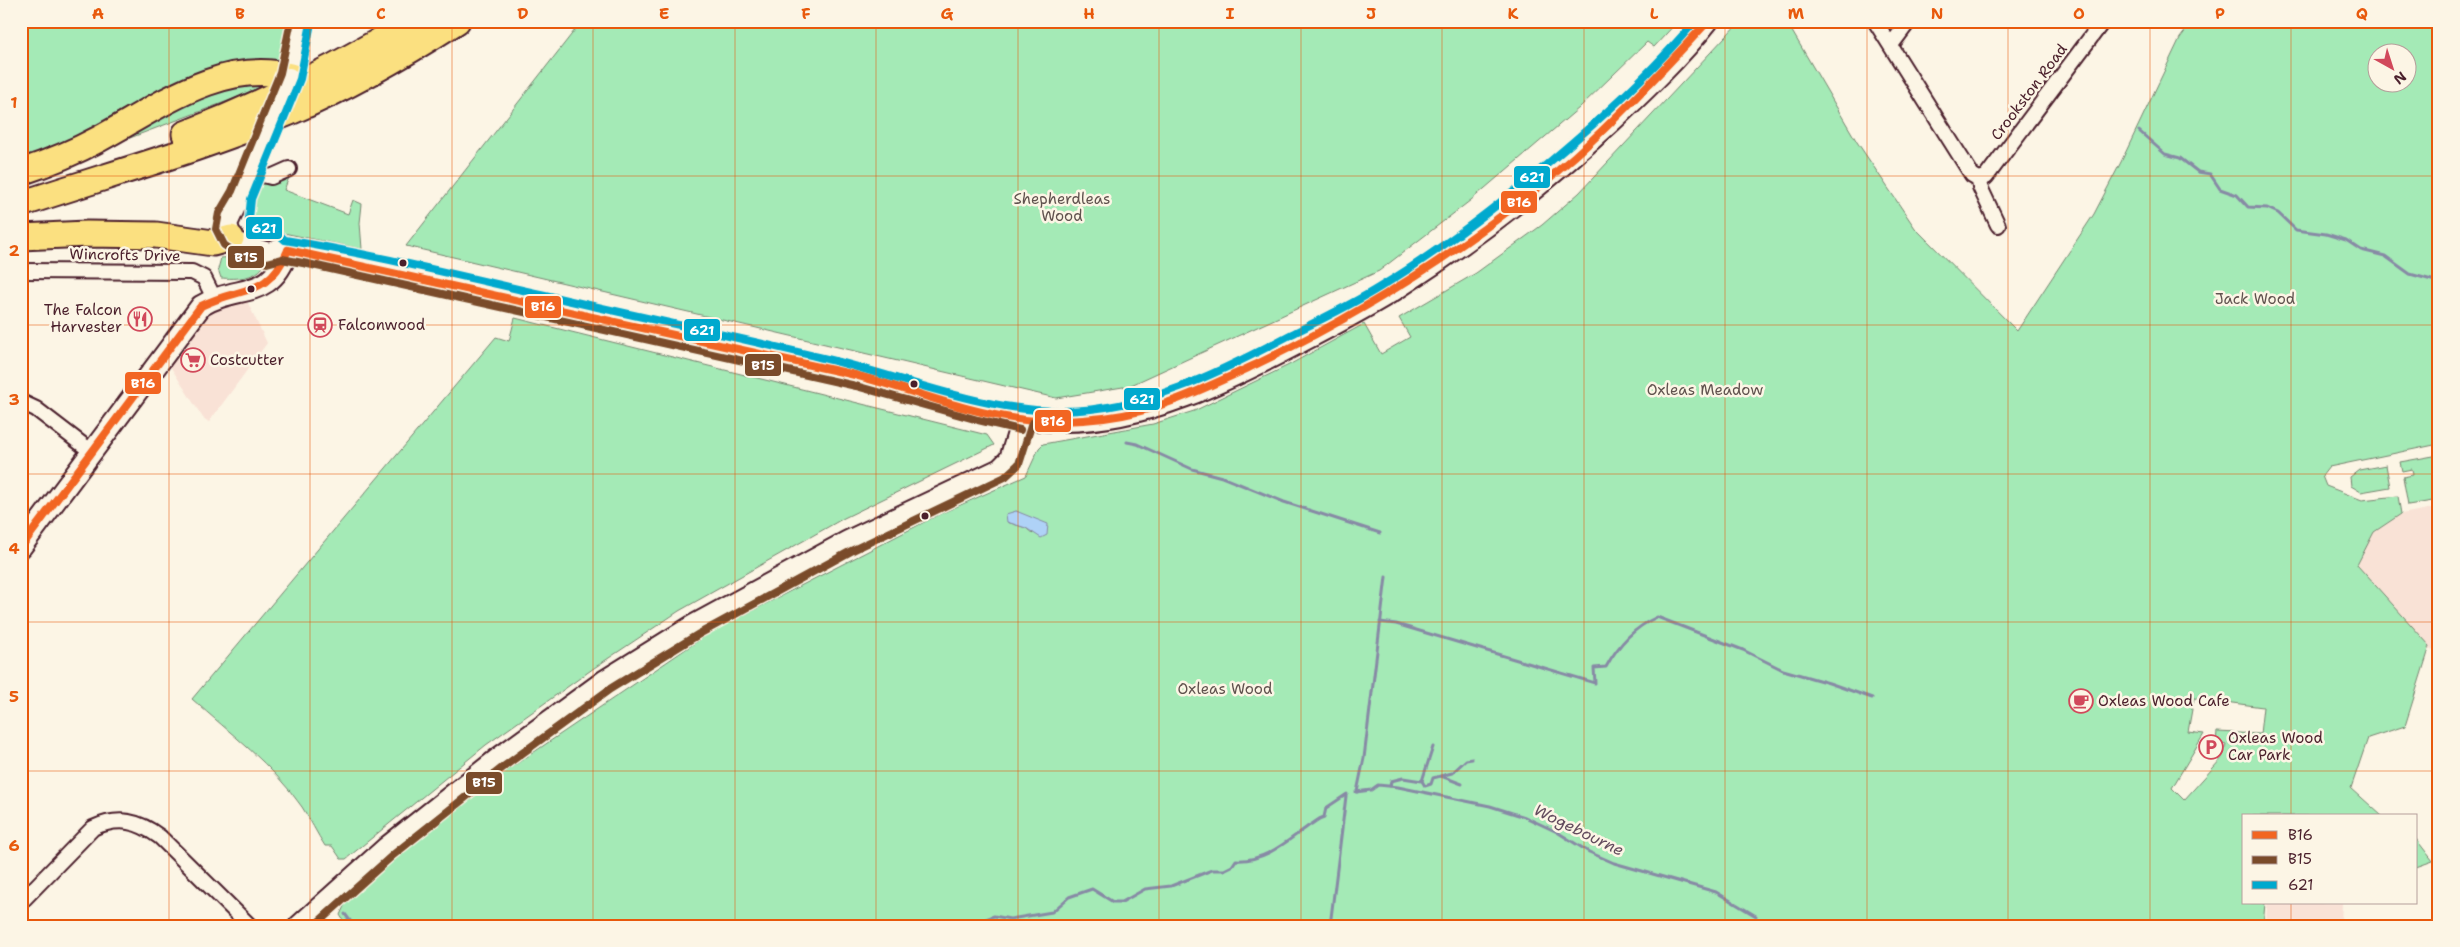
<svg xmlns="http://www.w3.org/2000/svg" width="2460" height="947" viewBox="0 0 2460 947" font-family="'Shantell Sans',sans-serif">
<rect width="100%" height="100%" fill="#fcf5e5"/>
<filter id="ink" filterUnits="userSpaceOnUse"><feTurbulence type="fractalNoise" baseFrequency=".02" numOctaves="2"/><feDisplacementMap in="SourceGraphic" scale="10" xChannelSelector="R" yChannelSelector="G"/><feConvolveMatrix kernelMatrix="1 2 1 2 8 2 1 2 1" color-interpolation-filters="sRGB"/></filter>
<g filter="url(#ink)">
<!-- built -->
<g fill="#f9e2d6">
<polygon points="247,301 267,343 209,422 203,418 168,363 198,322 218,309"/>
<polygon points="2439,507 2439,648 2421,652 2357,565 2374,532 2401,514"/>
<polygon points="2267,903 2342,903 2341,926 2266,926"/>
</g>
<!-- green -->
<g fill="#a4eab6" stroke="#778470" fill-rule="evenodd">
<polygon points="21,21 291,21 285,51 279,59 193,77 122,110 50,150 21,160"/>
<polygon points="582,21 1678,21 1654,47 1647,42 1579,108 1471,200 1379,271 1129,386 1056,398 406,246"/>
<path d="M1740 21H1786L1857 142 1915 228 2017 331 2094 214 2121 162 2180 38 2193 21H2439V444L2329 467 2322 476 2326 486 2362 500 2398 496 2401 514 2374 532 2357 565 2430 646 2405 726 2368 738 2351 788 2382 816H2244V903H2265L2263 926H347L340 915 350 893 509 769 711 632 940 514 1026 476 1039 448 1043 444 1153 424 1194 411 1287 366 1364 324 1381 354 1410 337 1399 318 1476 273 1542 225 1579 193ZM2378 52H2408V82H2378ZM1016 511 1023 515 1033 534 1026 528 1007 522ZM2194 698 2263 707 2260 734 2217 732 2216 742 2226 745 2222 758 2184 800 2172 788 2204 734 2188 732Z"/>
<polygon points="244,80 270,85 69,161 210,88"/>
<polygon points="290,175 284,190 348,214 353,200 362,204 360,223 362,249 259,228 250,213 261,185"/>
<path d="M236 257 250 259 263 267C254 279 235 279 221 278L218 269 221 258Z"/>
<path d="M515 318 987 435 994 445 844 518 679 611 594 668 486 745 346 859H341L332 846H325C317 834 310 819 302 807 273 765 230 733 192 699L496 337 509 341Z"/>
<polygon points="2439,455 2439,500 2408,505 2403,477 2413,475 2412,469 2402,471 2400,462"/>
<polygon points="2386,465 2390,487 2361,492 2351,486 2350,477 2359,470"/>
<polygon points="2416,839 2433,861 2416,867"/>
</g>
<!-- water -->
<polygon fill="#afd2f7" stroke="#878aa5" points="1016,511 1048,524 1047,535 1041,538 1026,528 1007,522 1006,514"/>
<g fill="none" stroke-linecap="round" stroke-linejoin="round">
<!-- stream -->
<g stroke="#878aa5" stroke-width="3">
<polyline points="2432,25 2439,27"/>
<polyline points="2139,131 2165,154 2180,158 2198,172 2210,174 2220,189 2237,195 2248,207 2267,208 2278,213 2296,230 2326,234 2346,240 2361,250 2385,256 2410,274 2439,282"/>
<polyline points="1127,442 1137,444 1192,469 1222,477 1284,502 1380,533"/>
<path d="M1380 622 1396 624 1595 683 1594 668 1606 667C1618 645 1635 627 1657 617L1743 650 1783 670 1829 683 1872 698"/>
<polyline points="1441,776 1462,784"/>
<polyline points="1422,781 1433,747"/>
<polyline points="1390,786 1391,781 1403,778 1422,781 1425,786 1431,784 1433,778 1452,773 1466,760 1472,759"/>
<polyline points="1356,792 1371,790 1378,785 1398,787 1490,806 1525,817 1557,832 1589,852 1614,863 1716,892 1756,916"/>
<polyline points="1357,792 1364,758 1386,577"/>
<polyline points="345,914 354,926"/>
<polyline points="1762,921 1769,926"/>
<polyline points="947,926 952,926"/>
<path d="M979 926 986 919 994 916 1010 919 1052 912 1069 897 1092 889 1113 902H1122L1145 889 1171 886 1212 870H1224L1232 866 1236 860C1265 862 1287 841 1310 825 1316 822 1317 819 1324 817L1326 808 1347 794"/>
<polyline points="1330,926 1346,796"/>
</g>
<!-- street casing -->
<g stroke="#4a1f2b" stroke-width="18">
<g id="street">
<polyline points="1875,21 1972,175 1979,179 1986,177 2103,21"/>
<polyline points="1891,45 1909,21"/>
<polyline points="251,172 271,177 289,169"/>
<polyline points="1979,179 1980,187 1998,225"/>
<polyline points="21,271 192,272 204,278 214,298"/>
<polyline points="21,402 36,409 92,452"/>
<path d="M21 902 93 828C119 816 139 821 160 837L250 926"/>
</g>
</g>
<!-- secondary casing -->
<g stroke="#4a1f2b" stroke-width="24">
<g id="secondary">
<polyline points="289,78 298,45 301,21"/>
<path d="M259 154 227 224 231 238 243 246 269 253 281 249 310 254C489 294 669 334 848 374 921 390 983 420 1060 421 1146 422 1227 381 1301 342 1333 325 1366 308 1396 289 1473 240 1544 184 1611 122 1645 90 1679 58 1708 21"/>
<path d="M21 547 201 306C238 283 271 302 288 250"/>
<polyline points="299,926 387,847 500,757 604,681 694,625 848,541 1000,469 1010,459 1022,420"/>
</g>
</g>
<!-- highway casing -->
<g stroke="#4a1f2b" stroke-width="29">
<g id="highway">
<path d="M185 134C265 103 340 66 413 21"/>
<path d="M21 172C48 163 73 153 99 139 157 108 220 59 290 76"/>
<path d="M21 204C111 174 203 149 290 112 349 87 404 55 457 21"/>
<polyline points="21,237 87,234 156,235 213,243 231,238"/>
</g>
</g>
<!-- street -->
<use href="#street" stroke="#fcf5e5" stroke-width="14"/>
<!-- secondary -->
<use href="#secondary" stroke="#fcf5e5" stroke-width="20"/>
<!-- highway -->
<use href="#highway" stroke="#fbe080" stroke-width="25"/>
<!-- secondary-bridge casing -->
<g stroke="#4a1f2b" stroke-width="24" stroke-linecap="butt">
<polyline id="secondary-bridge" points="259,154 289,78"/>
</g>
<!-- secondary-bridge -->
<use href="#secondary-bridge" stroke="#fcf5e5" stroke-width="20"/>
<!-- bus-1 casing -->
<g stroke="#fcf5e5" stroke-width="11">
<g id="bus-1">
<path d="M288 250C473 291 658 332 842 372 901 385 958 411 1018 419 1042 423 1079 421 1104 418 1158 412 1210 386 1259 363 1372 308 1481 239 1575 156 1622 114 1665 68 1708 21"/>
<path d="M21 547 201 306C242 285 267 299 288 250"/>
</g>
</g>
<!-- bus-2 casing -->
<g stroke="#fcf5e5" stroke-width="11">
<g id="bus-2">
<polyline points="291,21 280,73 232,191 219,213 216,229 224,245 239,255 267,263 282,259 308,264 856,386 978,420 1020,430"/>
<polyline points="314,926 393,855 506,765 610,689 699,634 853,550 1005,477 1019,464 1032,423"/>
</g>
</g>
<!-- bus-3 casing -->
<g stroke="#fcf5e5" stroke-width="11">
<path id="bus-3" d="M311 23 300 79 251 199 249 219 252 225 276 232 285 240C373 254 459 276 545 295 639 317 733 336 827 359 903 377 984 412 1063 411 1145 410 1219 373 1290 335 1320 320 1351 305 1380 287 1448 246 1512 195 1573 142 1616 105 1658 65 1695 21"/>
</g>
<!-- bus-1 -->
<use href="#bus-1" stroke="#f26522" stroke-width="8"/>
<!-- bus-2 -->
<use href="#bus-2" stroke="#7a4b2a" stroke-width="8"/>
<!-- bus-3 -->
<use href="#bus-3" stroke="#00a9ce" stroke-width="8"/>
</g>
</g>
<!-- grid -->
<path fill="none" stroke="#e8590c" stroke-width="1" stroke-opacity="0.55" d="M169 21V926M310 21V926M452 21V926M593 21V926M735 21V926M876 21V926M1018 21V926M1159 21V926M1301 21V926M1442 21V926M1584 21V926M1725 21V926M1867 21V926M2008 21V926M2150 21V926M2291 21V816M21 176H2439M21 325H2439M21 474H2439M21 622H2439M21 771H2439M2291 903V926"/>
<!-- icons -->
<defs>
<g id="restaurant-ring" transform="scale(1.25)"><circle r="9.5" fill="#fcf5e5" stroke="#d1495b" stroke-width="1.5"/><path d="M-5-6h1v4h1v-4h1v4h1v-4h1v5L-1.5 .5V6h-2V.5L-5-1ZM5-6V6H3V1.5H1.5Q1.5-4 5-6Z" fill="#d1495b"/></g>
<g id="station-ring" transform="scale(1.25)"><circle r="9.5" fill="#fcf5e5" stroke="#d1495b" stroke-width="1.5"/><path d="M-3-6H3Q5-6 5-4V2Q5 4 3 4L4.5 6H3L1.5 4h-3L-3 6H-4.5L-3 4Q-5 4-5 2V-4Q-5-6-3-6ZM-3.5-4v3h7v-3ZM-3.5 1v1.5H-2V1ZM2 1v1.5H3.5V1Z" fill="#d1495b"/></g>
<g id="supermarket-ring" transform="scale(1.25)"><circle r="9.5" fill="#fcf5e5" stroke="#d1495b" stroke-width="1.5"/><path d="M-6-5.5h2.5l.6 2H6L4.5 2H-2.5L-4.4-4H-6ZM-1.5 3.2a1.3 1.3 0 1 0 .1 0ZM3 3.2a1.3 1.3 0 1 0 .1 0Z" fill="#d1495b"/></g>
<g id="cafe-ring" transform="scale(1.25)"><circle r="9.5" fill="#fcf5e5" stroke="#d1495b" stroke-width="1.5"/><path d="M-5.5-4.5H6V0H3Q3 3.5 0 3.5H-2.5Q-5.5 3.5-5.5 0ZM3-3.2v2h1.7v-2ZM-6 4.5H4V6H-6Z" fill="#d1495b"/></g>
<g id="parking-ring" transform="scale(1.25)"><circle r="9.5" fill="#fcf5e5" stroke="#d1495b" stroke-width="1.5"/><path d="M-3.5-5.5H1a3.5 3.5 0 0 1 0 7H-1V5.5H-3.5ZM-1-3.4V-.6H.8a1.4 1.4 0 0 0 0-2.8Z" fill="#d1495b"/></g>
</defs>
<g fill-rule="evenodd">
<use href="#restaurant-ring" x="140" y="319"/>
<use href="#station-ring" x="320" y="325"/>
<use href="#supermarket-ring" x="193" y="360"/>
<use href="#cafe-ring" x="2081" y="701"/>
<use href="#parking-ring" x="2211" y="747"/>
</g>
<!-- markers -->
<g fill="#4a1f2b" stroke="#fcf5e5" stroke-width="2">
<circle cx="403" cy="263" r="4.5"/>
<circle cx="251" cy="289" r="4.5"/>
<circle cx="914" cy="384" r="4.5"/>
<circle cx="925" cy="516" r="4.5"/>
</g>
<g text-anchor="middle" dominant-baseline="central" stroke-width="5" stroke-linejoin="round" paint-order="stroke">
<!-- street labels -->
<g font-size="15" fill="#4a1f2b" stroke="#fcf5e5">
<text transform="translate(2029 92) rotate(-53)">Crookston Road</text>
<text transform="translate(125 255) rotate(1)">Wincrofts Drive</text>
</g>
<!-- park labels -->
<g font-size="15" fill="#60524e" stroke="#fcf5e5">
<text x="1062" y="199">Shepherdleas<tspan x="1062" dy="17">Wood</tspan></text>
<text x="2255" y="299">Jack Wood</text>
<text x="1705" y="390">Oxleas Meadow</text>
<text x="1225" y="689">Oxleas Wood</text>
</g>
<!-- poi labels -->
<g font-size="15" fill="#4a1f2b" stroke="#fcf5e5" text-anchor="start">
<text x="122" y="310" text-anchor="end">The Falcon<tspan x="122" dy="17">Harvester</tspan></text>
<text x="338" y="325">Falconwood</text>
<text x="210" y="360">Costcutter</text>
<text x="2098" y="701">Oxleas Wood Cafe</text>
<text x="2228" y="738">Oxleas Wood<tspan x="2228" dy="17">Car Park</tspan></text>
</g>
<!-- water labels -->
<g font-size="16" font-style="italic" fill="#634c5e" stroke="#fcf5e5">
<text transform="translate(1579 830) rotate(26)">Wogebourne</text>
</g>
</g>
<g stroke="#fcf5e5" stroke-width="2">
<rect x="1513" y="165" width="38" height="24" rx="5" fill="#00a9ce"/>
<rect x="1500" y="190" width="38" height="24" rx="5" fill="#f26522"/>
<rect x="245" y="216" width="38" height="24" rx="5" fill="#00a9ce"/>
<rect x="227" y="245" width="38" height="24" rx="5" fill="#7a4b2a"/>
<rect x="524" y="295" width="38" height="24" rx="5" fill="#f26522"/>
<rect x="683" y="318" width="38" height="24" rx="5" fill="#00a9ce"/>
<rect x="744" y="353" width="38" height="24" rx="5" fill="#7a4b2a"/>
<rect x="124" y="371" width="38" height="24" rx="5" fill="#f26522"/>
<rect x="1123" y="387" width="38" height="24" rx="5" fill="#00a9ce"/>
<rect x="1034" y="409" width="38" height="24" rx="5" fill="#f26522"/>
<rect x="465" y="771" width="38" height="24" rx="5" fill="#7a4b2a"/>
</g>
<g font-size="14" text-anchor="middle" font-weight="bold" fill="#fff">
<text x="1532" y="182">621</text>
<text x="1519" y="207">B16</text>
<text x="264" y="233">621</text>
<text x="246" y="262">B15</text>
<text x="543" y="311">B16</text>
<text x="702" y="335">621</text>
<text x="763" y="370">B15</text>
<text x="143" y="388">B16</text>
<text x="1142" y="404">621</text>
<text x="1053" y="426">B16</text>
<text x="484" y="787">B15</text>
</g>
<!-- margin -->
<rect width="2460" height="947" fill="none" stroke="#fcf5e5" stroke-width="55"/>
<!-- legend -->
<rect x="2242" y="814" width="175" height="90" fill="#fcf5e5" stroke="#b59f9b"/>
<rect x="2252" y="831" width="25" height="8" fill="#f26522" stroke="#b59f9b"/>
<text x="2288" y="840" font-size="15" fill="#4a1f2b">B16</text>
<rect x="2252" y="856" width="25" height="8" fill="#7a4b2a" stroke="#b59f9b"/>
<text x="2288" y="864" font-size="15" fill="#4a1f2b">B15</text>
<rect x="2252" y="881" width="25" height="8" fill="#00a9ce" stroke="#b59f9b"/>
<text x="2288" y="890" font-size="15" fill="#4a1f2b">621</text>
<!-- north arrow -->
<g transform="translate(2392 68) rotate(141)"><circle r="24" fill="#fcf5e5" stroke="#b59f9b"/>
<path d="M0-4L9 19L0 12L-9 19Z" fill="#d1495b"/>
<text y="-8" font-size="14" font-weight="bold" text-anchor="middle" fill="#4a1f2b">N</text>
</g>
<rect x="28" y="28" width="2404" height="892" fill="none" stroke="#e8590c" stroke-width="2"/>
<g font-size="16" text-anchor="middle" font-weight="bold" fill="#e8590c">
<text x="98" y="19">A</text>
<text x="240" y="19">B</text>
<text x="381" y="19">C</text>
<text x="523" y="19">D</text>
<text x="664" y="19">E</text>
<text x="806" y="19">F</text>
<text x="947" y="19">G</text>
<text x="1089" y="19">H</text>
<text x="1230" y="19">I</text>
<text x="1371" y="19">J</text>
<text x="1513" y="19">K</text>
<text x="1654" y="19">L</text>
<text x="1796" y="19">M</text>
<text x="1937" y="19">N</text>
<text x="2079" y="19">O</text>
<text x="2220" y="19">P</text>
<text x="2362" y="19">Q</text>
<text x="14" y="108">1</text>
<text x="14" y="256">2</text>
<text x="14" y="405">3</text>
<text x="14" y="554">4</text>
<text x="14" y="702">5</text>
<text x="14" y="851">6</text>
</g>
</svg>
